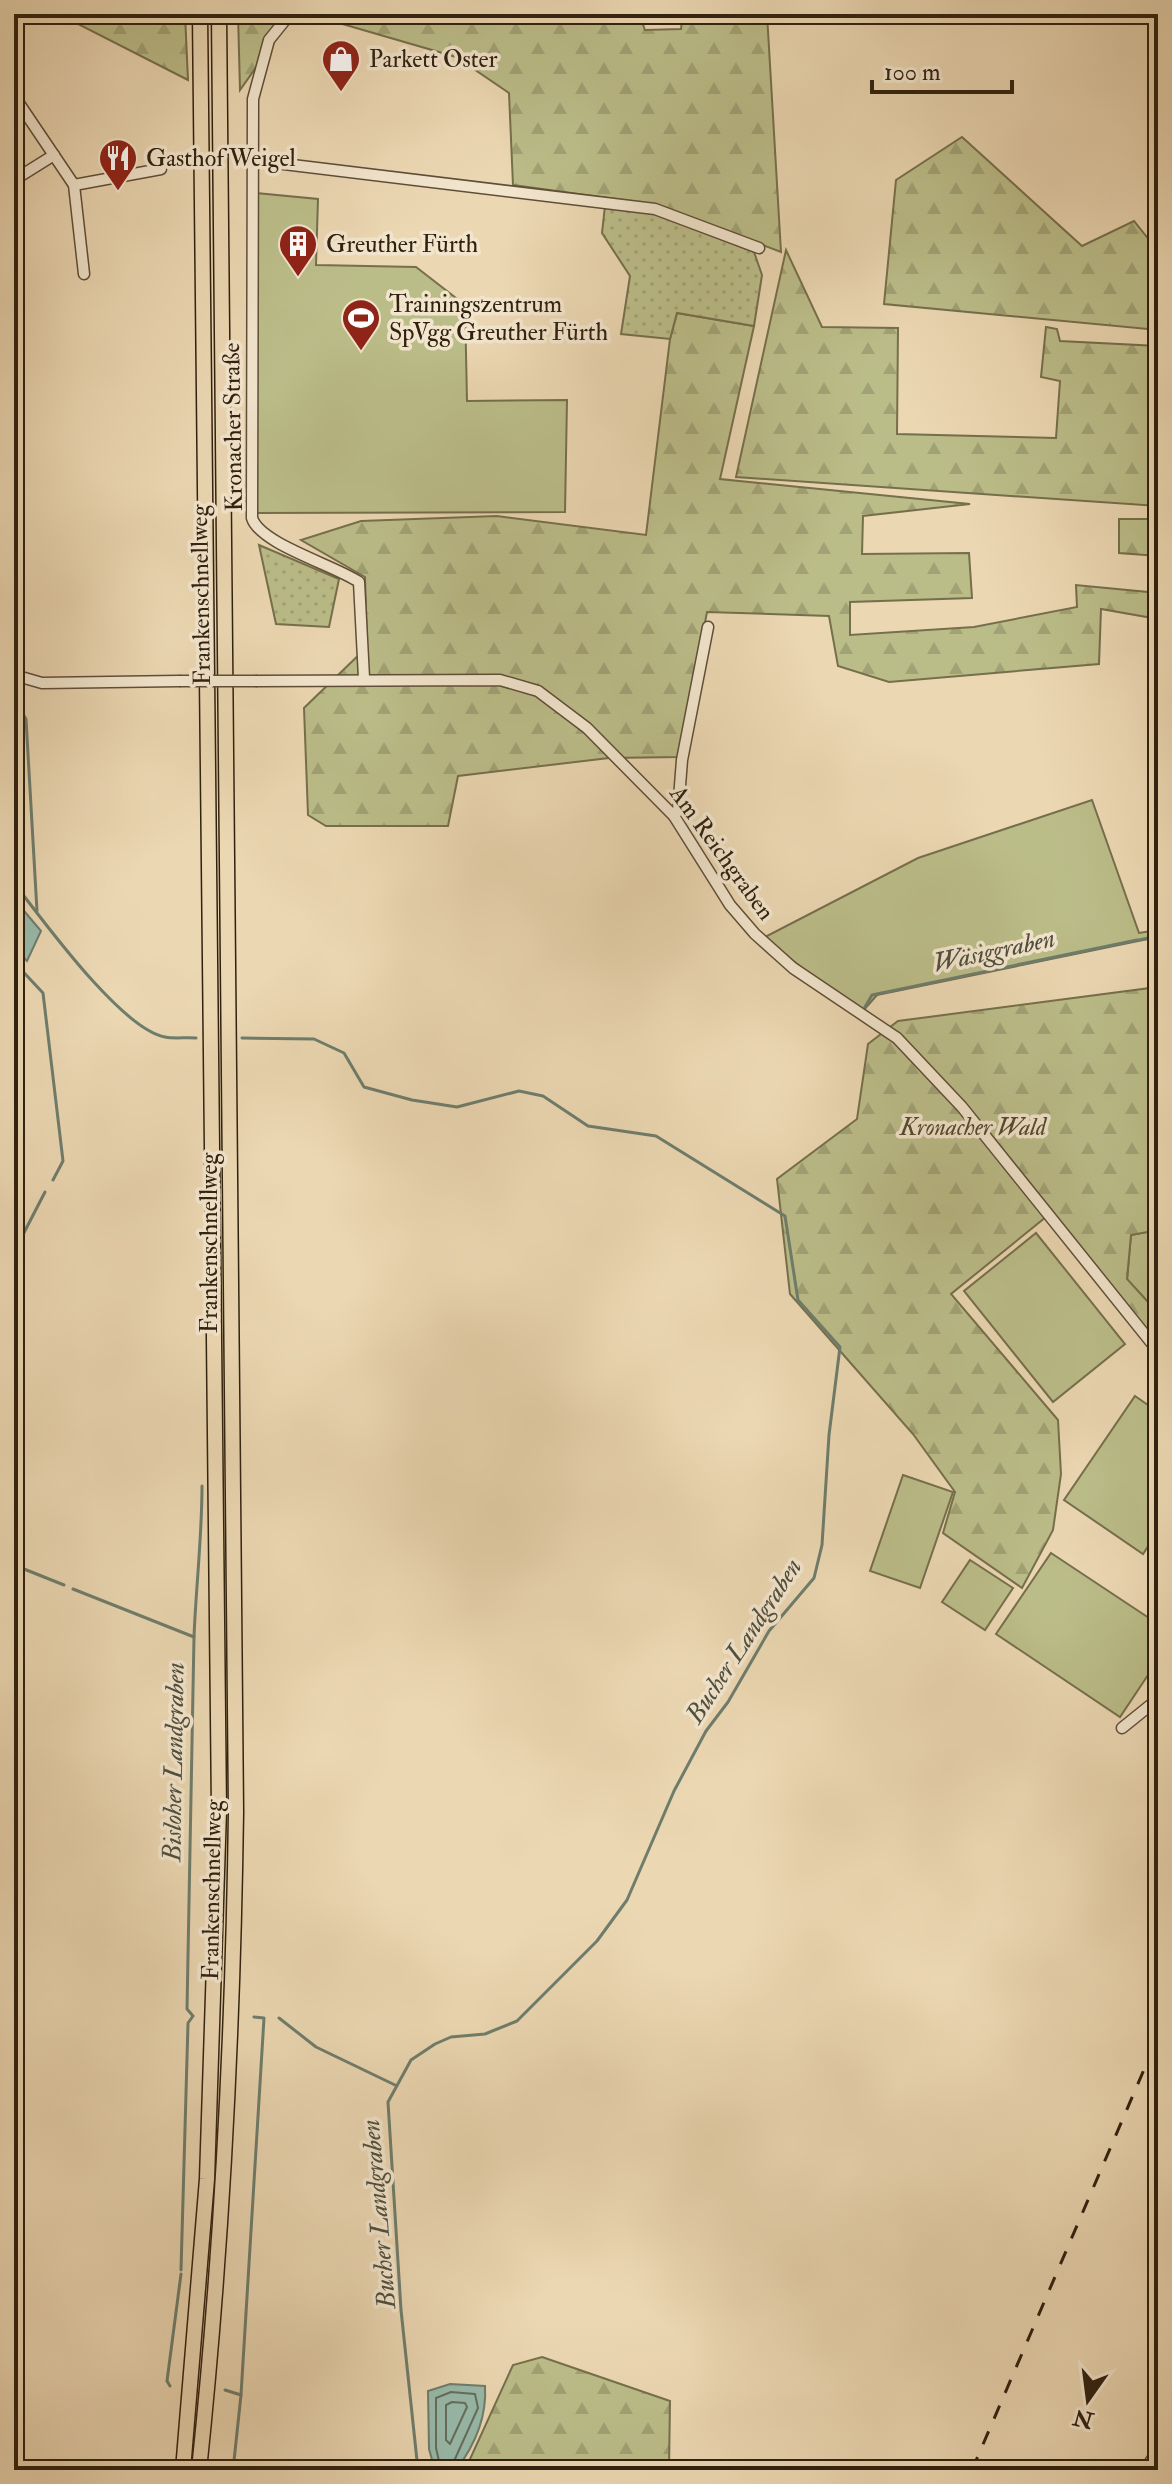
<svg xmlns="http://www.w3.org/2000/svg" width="1172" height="2484" viewBox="0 0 1172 2484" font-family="'IM FELL Double Pica',serif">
<defs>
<pattern id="forest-firs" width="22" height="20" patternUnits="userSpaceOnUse" patternTransform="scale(2)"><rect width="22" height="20" fill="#bbbd89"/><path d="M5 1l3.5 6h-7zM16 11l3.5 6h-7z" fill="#a1a275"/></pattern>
<pattern id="park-dots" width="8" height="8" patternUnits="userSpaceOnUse" patternTransform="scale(2)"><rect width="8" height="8" fill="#bbbd89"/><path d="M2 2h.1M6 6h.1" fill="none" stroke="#a1a275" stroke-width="1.8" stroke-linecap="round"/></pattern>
</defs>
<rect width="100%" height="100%" fill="#ebd7b2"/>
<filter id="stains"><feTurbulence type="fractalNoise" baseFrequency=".0025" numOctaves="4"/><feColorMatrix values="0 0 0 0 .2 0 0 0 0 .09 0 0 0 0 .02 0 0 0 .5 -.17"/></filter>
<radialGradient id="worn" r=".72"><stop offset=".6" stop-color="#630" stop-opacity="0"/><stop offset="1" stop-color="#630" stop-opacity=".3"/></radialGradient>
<!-- grass -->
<g fill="#bbbd89" stroke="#766f4c" stroke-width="2">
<polygon points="256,193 318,199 316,265 416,267 465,305 467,401 567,400 565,512 256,513"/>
<polygon points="1092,800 1139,933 1158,930 1158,937 877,995 863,1011 810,975 765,937 918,858"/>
<polygon points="1158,1230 1158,1313 1127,1280 1131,1235"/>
<polygon points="1036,1233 1125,1344 1053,1402 964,1291"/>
<polygon points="1135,1396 1158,1412 1158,1531 1143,1554 1064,1500"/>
<polygon points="903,1475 953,1492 920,1588 870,1571"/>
<polygon points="1051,1553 1158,1624 1158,1660 1120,1717 996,1634"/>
<polygon points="970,1560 1013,1588 985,1630 942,1602"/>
</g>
<!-- forest -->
<g fill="url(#forest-firs)" stroke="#766f4c" stroke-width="2">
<polygon points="66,14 185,14 188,80 74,22"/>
<polygon points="238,14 294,14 240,90"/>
<polygon points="308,14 639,14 645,30 681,29 683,14 767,14 781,252 658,205 513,185 509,93 456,57"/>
<polygon points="962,137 1082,246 1134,221 1158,251 1158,330 884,304 896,180"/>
<polygon points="786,250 822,327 898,328 897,434 1056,438 1060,381 1041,377 1046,327 1057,329 1060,341 1158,346 1158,506 736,477"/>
<polygon points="677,313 754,326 720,479 970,504 863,516 862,554 969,553 972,598 850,602 850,635 974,627 1077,607 1076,585 1158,593 1158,619 1101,609 1099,664 889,682 838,666 829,616 707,612 679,757 609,758 458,776 448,826 326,826 308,815 304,708 367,647 365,577 301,540 361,521 497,516 646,535 670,339"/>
<polygon points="1119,519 1158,519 1158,556 1119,553"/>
<polygon points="1158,987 1158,1230 1131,1235 1127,1279 1158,1313 1158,1345 1046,1217 951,1294 1058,1420 1061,1474 1053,1530 1022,1588 943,1533 955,1492 913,1434 790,1294 777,1179 857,1119 868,1044 898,1021"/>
<polygon points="542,2357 670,2401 669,2470 465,2470 513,2365"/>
</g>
<!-- park -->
<g fill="url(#park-dots)" stroke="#766f4c" stroke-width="2">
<polygon points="605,206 654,213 754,252 762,275 754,326 677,313 670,339 621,334 630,276 602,233"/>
<polygon points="259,545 339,579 329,627 276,624"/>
</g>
<!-- water -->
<g fill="#98baaa" stroke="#6e7d6c" stroke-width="2">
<polygon points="14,899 41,931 27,961 14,947"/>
<path d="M450 2384 485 2386C487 2417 475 2445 456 2470H435L429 2449 428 2391Z"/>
</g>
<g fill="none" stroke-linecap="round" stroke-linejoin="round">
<!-- shore -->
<g stroke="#646e5c" stroke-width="2">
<polygon points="452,2402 465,2403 467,2407 450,2444 446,2440 446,2405"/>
<polyline points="441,2470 436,2448 436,2398 451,2392 475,2394 478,2408 450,2470"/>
</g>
<!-- stream -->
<g stroke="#6e7d6c" stroke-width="3">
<polyline points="14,699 26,719 37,911"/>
<path d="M14 883C42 919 121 1029 165 1037 175 1039 186 1037 196 1038"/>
<polyline points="1139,940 1158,936"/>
<polyline points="14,962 43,993 63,1161 53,1180"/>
<polyline points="865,1007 872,995 1137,940"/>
<polyline points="242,1038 314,1039 344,1053 364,1087 412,1100 457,1107 519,1091 543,1096 588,1126 656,1136 785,1216 798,1300 840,1347 829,1435 822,1545 814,1578 769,1631 728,1702 706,1731 674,1791 627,1900 597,1941 517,2021 485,2034 451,2037 435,2044 411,2060 388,2102 401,2310 418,2470"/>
<polyline points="14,1252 45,1192"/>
<polyline points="14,1565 64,1585"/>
<polyline points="73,1589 194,1637 187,2009 193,2016 188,2023 181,2270"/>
<path d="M194 1637C196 1586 202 1537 202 1486"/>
<polyline points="279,2018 316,2047 395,2085"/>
<polyline points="170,2386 167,2381 181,2274"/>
<polyline points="225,2390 241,2395 233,2470"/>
<polyline points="241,2395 264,2018 254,2017"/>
</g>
<!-- minor casing -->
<g stroke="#5f4e38" stroke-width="13">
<g id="minor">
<path d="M290 14 269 40 253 99 252 518C260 544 334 565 359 582L364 678"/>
<polyline points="14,96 74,185 84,274"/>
<polyline points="251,160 655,209 759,248"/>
<polyline points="14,180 54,155"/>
<polyline points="74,185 161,169"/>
<polyline points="14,675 42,683 179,681"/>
<polyline points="257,681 500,680 538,691 587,728 674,816 730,905 755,934 793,968 897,1038 962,1107 1158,1351"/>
<polyline points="674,816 678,811 682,760 708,627"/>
<polyline points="1122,1728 1158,1699"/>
<polyline points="1145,2470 1158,2450"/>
</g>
</g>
<!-- highway casing -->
<g stroke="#30210f" stroke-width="17">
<g id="highway">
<polyline points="183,2470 207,2179 219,1811 200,14"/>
<path d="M199 2470C222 2251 233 2033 236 1812L219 14"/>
</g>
</g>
<!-- minor -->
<use href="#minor" stroke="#f2e5cd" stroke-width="10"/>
<!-- highway -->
<use href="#highway" stroke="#ebd7b2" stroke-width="14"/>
<!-- rail -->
<polyline stroke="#30210f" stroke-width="3" stroke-dasharray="14 14" stroke-linecap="butt" points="972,2470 1158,2037"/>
<!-- minor-bridge casing -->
<g stroke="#5f4e38" stroke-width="13" stroke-linecap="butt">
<polyline id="minor-bridge" points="179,681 257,681"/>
</g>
<!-- minor-bridge -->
<use href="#minor-bridge" stroke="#f2e5cd" stroke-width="10"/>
</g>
<!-- icons -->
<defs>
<g id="shop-pin" transform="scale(2)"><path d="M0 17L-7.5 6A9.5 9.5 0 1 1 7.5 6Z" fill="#8f2418" stroke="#f2e5cd"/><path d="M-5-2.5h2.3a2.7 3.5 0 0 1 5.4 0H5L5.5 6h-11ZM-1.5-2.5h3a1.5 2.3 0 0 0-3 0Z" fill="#fff"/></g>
<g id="restaurant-pin" transform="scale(2)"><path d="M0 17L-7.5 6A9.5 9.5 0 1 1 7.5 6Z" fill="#8f2418" stroke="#f2e5cd"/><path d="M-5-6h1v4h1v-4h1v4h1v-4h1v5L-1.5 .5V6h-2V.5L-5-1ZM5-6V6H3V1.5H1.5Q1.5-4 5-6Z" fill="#fff"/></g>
<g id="building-pin" transform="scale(2)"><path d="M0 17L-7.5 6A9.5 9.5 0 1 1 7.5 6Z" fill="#8f2418" stroke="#f2e5cd"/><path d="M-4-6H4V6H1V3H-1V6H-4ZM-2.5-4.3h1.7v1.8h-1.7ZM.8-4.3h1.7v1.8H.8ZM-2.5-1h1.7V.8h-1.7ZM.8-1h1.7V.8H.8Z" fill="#fff"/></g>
<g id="stadium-pin" transform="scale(2)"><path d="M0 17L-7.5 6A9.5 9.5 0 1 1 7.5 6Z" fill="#8f2418" stroke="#f2e5cd"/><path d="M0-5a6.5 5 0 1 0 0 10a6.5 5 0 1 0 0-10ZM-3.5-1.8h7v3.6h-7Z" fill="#fff"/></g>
</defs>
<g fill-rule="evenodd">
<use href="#shop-pin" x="341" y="59"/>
<use href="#restaurant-pin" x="118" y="158"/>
<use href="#building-pin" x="298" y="244"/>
<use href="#stadium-pin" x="361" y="318"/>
</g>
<g text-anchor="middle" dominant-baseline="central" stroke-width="7" stroke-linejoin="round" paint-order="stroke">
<!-- poi labels -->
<g font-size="24" fill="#30210f" stroke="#f2e5cd" text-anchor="start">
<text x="369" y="59">Parkett Oster</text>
<text x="146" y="158">Gasthof Weigel</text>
<text x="326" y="244">Greuther Fürth</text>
<text x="389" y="304">Trainingszentrum<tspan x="389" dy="28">SpVgg Greuther Fürth</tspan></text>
</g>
<!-- street labels -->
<g font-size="24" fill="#30210f" stroke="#f2e5cd">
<text transform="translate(233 427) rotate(-91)">Kronacher Straße</text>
<text transform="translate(201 595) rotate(-91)">Frankenschnellweg</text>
<text transform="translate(722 853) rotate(54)">Am Reichgraben</text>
<text transform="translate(209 1243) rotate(-90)">Frankenschnellweg</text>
<text transform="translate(212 1890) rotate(-89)">Frankenschnellweg</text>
</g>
<!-- park labels -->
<g font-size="24" font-style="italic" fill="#53482e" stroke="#f2e5cd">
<text x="973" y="1127">Kronacher Wald</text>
</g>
<!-- water labels -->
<g font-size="26" font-style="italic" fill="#4f4f3e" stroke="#f2e5cd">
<text transform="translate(994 951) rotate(-12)">Wäsiggraben</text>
<text transform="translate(744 1641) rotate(-57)">Bucher Landgraben</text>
<text transform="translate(174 1762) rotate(-89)">Bisloher Landgraben</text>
<text transform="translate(379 2214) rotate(-95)">Bucher Landgraben</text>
</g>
</g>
<!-- margin -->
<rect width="1172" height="2484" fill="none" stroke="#ebd7b2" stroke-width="48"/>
<rect x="16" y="16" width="1140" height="2452" fill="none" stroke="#30210f" stroke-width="4"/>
<rect x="24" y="24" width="1124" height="2436" fill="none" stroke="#30210f" stroke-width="2"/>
<!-- north arrow -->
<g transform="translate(1088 2400) rotate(194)" stroke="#f2e5cd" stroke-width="6" paint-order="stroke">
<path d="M0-6L14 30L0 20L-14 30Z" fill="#30210f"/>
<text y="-12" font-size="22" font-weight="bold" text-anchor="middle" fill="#30210f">N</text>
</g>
<!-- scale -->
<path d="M872 80v12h140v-12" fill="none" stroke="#30210f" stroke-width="4"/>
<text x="884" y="80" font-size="24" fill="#30210f" stroke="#f2e5cd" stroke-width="6" paint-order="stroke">100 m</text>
<rect width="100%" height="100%" filter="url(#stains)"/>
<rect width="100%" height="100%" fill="url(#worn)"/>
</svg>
